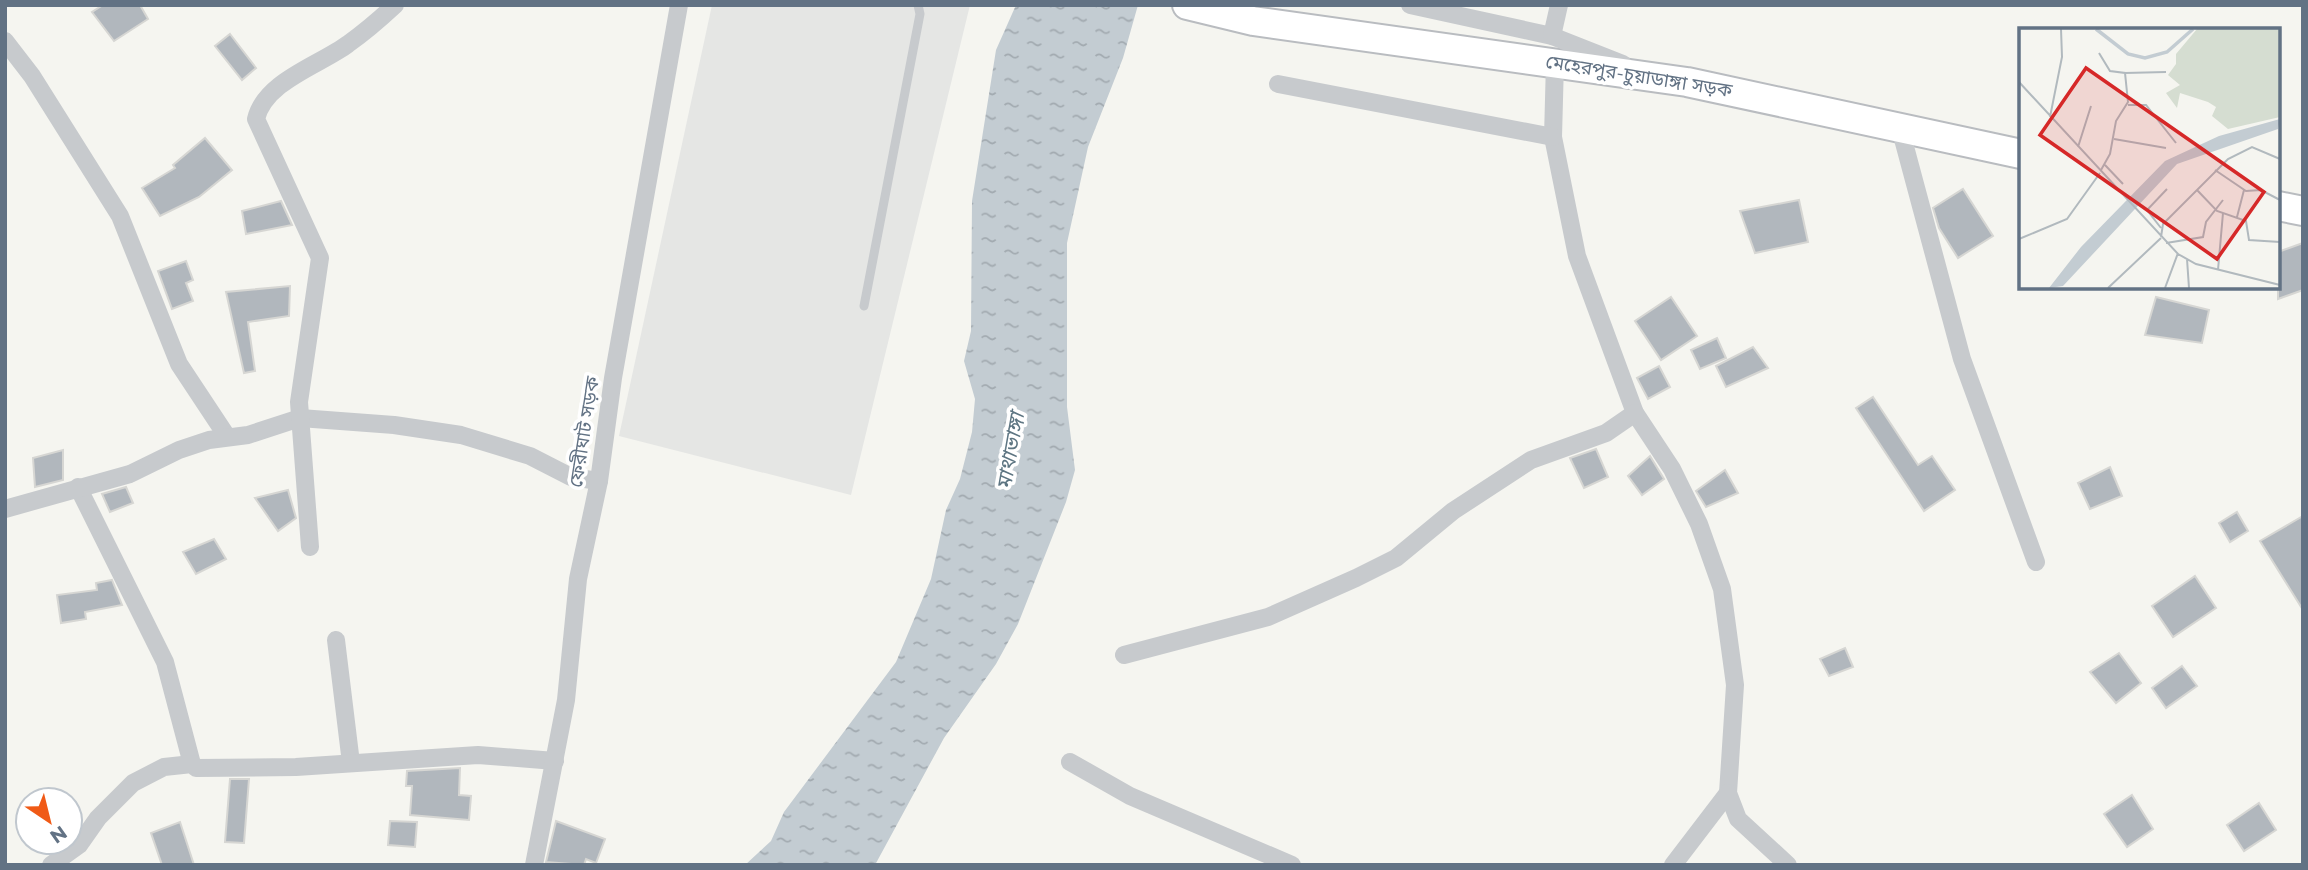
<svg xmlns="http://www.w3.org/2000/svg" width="2308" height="870" viewBox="0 0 2308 870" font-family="Montserrat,'Noto Sans Bengali',sans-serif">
<defs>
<pattern id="water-ripples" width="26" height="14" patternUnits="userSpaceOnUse" patternTransform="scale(1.75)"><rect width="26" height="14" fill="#c3ccd2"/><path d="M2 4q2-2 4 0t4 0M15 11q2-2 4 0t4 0" fill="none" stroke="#a2aab0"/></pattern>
</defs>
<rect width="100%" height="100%" fill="#f5f5f0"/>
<!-- built -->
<polygon fill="#e5e6e4" points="712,5 970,5 851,495 619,436"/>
<!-- water -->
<polygon fill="url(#water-ripples)" points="1016,5 1138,5 1123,58 1088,147 1067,243 1067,407 1075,470 1066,502 1018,624 996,664 944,738 875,865 745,865 771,841 784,812 896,662 931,579 946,510 960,479 972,432 975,399 964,361 971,331 972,201 996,50"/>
<!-- building -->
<g fill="#b1b7bd" stroke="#d6d6d3" stroke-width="2">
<polygon points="103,5 140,5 148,19 114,41 92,12"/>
<polygon points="230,34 256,68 242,80 215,46"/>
<polygon points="205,138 232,170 199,197 160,216 142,188 175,168 173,165"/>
<polygon points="1963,189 1993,236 1958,258 1939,228 1933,208"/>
<polygon points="1799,200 1808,242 1755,253 1740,211"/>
<polygon points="281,201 292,225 246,234 242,211"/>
<polygon points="2303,243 2303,290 2278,299 2278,252"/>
<polygon points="186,261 193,280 186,283 193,301 172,309 158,271"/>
<polygon points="290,286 289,316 248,322 255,371 244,373 226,292"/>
<polygon points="1671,297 1697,336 1661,360 1635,321"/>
<polygon points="2156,297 2209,310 2202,343 2145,335"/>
<polygon points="1717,338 1726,358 1700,369 1691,350"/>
<polygon points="1753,347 1768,368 1726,387 1716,366"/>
<polygon points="1659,366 1670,387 1648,399 1637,378"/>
<polygon points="1873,397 1918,465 1932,456 1955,490 1924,511 1856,408"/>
<polygon points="1596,449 1608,477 1584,488 1570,458"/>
<polygon points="63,450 63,480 35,487 33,458"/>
<polygon points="1650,456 1664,479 1642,495 1628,476"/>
<polygon points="2110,467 2122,496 2090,509 2078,483"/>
<polygon points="1725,470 1738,493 1706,507 1696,491"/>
<polygon points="126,487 133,503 110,512 102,494"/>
<polygon points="288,490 296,518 278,531 255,498"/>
<polygon points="2237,512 2248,531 2230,542 2219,523"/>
<polygon points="2303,516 2303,610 2260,541"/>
<polygon points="214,539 226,559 196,574 183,552"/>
<polygon points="2195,576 2216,608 2173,637 2152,606"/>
<polygon points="112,580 122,605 85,612 86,619 61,623 57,595 97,590 96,583"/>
<polygon points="1845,648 1853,667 1829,676 1820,659"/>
<polygon points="2119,653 2141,683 2116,703 2090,672"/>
<polygon points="2182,666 2197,686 2166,708 2152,688"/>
<polygon points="460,768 459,795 471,796 469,820 410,815 412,786 406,786 407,771"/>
<polygon points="230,779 249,779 244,843 225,842"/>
<polygon points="2132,795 2153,829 2127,847 2104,814"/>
<polygon points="2259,803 2276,830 2244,851 2227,825"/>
<polygon points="390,821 417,822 415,847 388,845"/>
<polygon points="556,821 605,839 596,863 586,859 584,865 546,862"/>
<polygon points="180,822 194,865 162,865 151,833"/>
</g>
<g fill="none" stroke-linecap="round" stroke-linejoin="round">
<!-- primary casing -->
<g stroke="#b9bcc0" stroke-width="32">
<g id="primary">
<polyline points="1187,5 1253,21 1687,82 2021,154"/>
<polyline points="2278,206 2303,211"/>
</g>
</g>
<!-- lane -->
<polyline stroke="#c7cacd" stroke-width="9" points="864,306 920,14 918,5"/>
<!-- street -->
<g stroke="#c7cacd" stroke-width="18">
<polyline points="1410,5 1552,36 1623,64"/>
<polyline points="1552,36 1559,5"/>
<polyline points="5,41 32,76 120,216 179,364 226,435"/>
<polyline points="1555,62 1553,137 1577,256 1635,413 1672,469 1699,524 1722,589 1735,685 1728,793 1738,819 1788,865"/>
<polyline points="1278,84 1553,137"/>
<polyline points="1900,128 1962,359 2036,562"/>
<polyline points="78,487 165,662 192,764"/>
<polyline points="5,509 130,474 179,450 209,440 248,435 300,418 394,425 461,435 530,456 571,477 599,481"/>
<path d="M310 547 299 402 320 258 256 119C265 81 320 65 348 44 365 32 380 19 395 5"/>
<polyline points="336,640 351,763"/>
<polyline points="1124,655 1268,617 1356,578 1396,558 1453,511 1531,460 1606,433 1635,413"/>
<polyline points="1070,762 1130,796 1292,865"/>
<polyline points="51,865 79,845 98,818 133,783 164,767 192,764 196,768 296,767 478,755 555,761"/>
<polyline points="534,865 566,700 578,579 599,481 613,378 679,5"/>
<polyline points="1673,865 1728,793"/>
</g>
<!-- primary -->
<use href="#primary" stroke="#fff" stroke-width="28"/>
</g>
<g text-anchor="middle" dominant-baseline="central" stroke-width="7" stroke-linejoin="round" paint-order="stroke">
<!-- street labels -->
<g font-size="19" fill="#627284" stroke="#fff">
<text transform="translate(1639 76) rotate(9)">মেহেরপুর-চুয়াডাঙ্গা সড়ক</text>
<text transform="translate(584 432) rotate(-81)">ফেরীঘাট সড়ক</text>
</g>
<!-- water labels -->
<g font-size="21" font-style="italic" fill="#5d7582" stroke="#fff">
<text transform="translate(1010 451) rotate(-80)">মাথাভাঙ্গা</text>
</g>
</g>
<!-- overview -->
<g transform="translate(2019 28)">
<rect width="261" height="261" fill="#f5f5f0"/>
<path d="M178 1H261V89L209 101 193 88 197 79 189 74 161 65 158 80 147 65 161 57 149 47 157 36V26Z" fill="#d5ddd1"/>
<path d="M261 91 259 101 158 136 44 258 30 260 62 219 146 133 200 108Z" fill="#c3ccd2"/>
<path fill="none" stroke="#c3ccd2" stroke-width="3.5" d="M77 1 109 26 126 30 148 24 174 1"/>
<path fill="none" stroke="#b1b9be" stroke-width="2" d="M80 25 91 43 106 45 109 74 97 93 91 126 82 142M106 45 147 44M0 54 159 226 177 236 261 257M109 77H127L157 115M31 89 43 29 42 1M95 111 147 120M59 119 72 78M86 137 104 156M196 142 227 163 242 162 261 172M178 162 198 183 227 193 230 212 261 214M218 189 225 162M142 200 128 182 148 161M142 209 144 196 209 131 233 119 261 131M0 211 48 191 81 145M147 215 184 209 187 194 204 172M168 231 170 260M199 242 204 185M89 260 142 210M146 260 159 225"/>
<path fill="#d62828" fill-opacity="0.15" stroke="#d62828" stroke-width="3.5" d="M67 40 245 164 198 231 21 107Z"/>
<rect width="261" height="261" fill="none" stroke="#627284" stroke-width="3.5"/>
</g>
<!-- border -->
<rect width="2308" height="870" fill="none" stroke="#627284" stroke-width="14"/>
<!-- north arrow -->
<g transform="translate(49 821) rotate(145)"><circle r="33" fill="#ffffff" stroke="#c0c7ce" stroke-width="2"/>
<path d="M0-5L12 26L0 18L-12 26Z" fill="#f05a16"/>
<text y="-10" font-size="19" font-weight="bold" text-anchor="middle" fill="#627284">N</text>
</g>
</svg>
